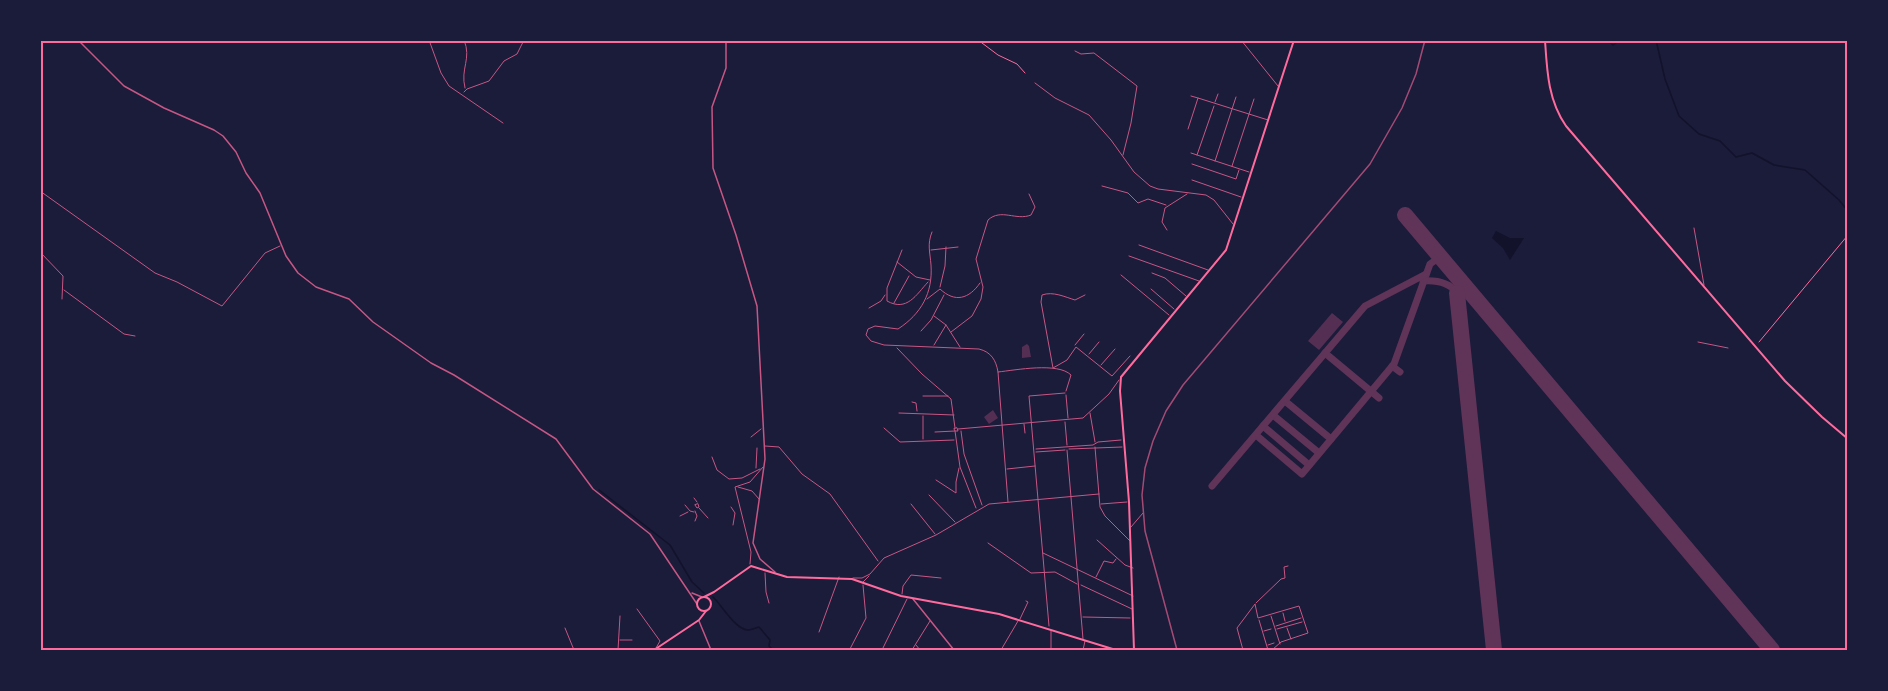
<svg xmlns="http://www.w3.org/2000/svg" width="1888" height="691" viewBox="0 0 1888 691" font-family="'Noto Sans',sans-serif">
<rect width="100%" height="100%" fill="#1b1b3a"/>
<!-- water -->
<polygon fill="#12122b" points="1496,231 1510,238 1524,238 1510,260 1503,248 1492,238"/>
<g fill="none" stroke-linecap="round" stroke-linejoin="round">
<!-- stream -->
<g stroke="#12122b" stroke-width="1.5">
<polyline points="1607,40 1613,45 1620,40"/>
<polyline points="1656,40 1665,79 1679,116 1699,134 1720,141 1736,157 1752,153 1774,165 1805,170 1839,200 1848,211"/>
<polyline points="599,490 670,545 692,582 704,593"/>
<path d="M713 597C721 604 736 631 749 630 753 629 756 628 759 627L770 640 769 646 773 650"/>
</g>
<!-- taxiway -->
<g stroke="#603358" stroke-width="7">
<path d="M1423 281C1437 280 1449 282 1457 293"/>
<polyline points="1325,353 1379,398"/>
<polyline points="1392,366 1400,372"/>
<polyline points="1285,401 1331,439"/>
<polyline points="1273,415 1319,453"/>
<polyline points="1263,426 1309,465"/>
<polyline points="1256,435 1302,474 1394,364 1430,264 1440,257"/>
<polyline points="1212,486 1365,306 1426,274"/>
</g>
<!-- runway -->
<g stroke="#603358" stroke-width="16">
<polyline points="1405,215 1772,650"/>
<polyline points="1457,293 1494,650"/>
</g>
</g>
<!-- building -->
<g fill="#542f53">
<polygon points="1332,313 1343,322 1319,350 1308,341"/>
<polygon points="1027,344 1029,346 1031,357 1022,358 1022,347"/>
<polygon points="993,410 998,418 989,424 984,417"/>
</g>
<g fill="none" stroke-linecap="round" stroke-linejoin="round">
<!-- path -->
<g stroke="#ff6b9d" stroke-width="1">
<polyline points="978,40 998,55 1017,64 1025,73"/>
<polyline points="1759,342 1848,235"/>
</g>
<!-- service -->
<polyline stroke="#c65784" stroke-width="1" points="1131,527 1143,513"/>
<!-- pedestrian -->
<g stroke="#c65784" stroke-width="1">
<polyline points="897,262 916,277 930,280"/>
<polyline points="1024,424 1025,433"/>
<polyline points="694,498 697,502"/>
<polygon points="698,504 699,507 697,508 695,505"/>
<polyline points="685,505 690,511 694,512"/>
<polyline points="731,507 735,513 733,525"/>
<polyline points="699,508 708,518"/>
<polyline points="695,511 697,516 695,521"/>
<polyline points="680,516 688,512"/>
</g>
<!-- minor -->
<g stroke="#c65784" stroke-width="1">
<polyline points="429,40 441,73 449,86 503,123"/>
<path d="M464 40C472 59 460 68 465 88"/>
<polyline points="1241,40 1278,86"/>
<polyline points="1075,51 1081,54 1094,53 1137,86 1131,123 1123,155"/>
<polyline points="1035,83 1055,98 1089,115 1111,140 1134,172 1150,186 1158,189 1206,195 1214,200 1233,224"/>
<polyline points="464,92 467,89 489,81 504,61 517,54 524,40"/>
<polyline points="1191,96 1198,98"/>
<polyline points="1215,102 1218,94"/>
<polyline points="1188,129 1198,98 1268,120"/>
<polyline points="1191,153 1249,172"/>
<polyline points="1197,155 1214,106"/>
<polyline points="1215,161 1236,97"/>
<polyline points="1192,164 1236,179 1239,170"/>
<polyline points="1232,166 1254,99"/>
<polyline points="1192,180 1241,197"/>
<polyline points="1102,186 1128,193 1138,203 1148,199 1166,205"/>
<polyline points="40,191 155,273 177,282 222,306 265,253 280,246"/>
<polyline points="1694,228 1704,285"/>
<polyline points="1167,230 1162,222 1165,208 1187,194"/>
<path d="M932 232C927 244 930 252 931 265 933 293 921 314 898 329L875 326 868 329 866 335 871 341 884 345 979 349C991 352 996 360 998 372L1008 502"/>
<polyline points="1139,245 1208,270"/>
<path d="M902 250 887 288V301C907 312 916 295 928 282"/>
<polyline points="931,250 958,247"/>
<polyline points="40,252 63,276 62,299"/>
<polyline points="1129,256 1199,281"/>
<polyline points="1152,273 1165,278 1186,296"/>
<polyline points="1121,275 1169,315"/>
<polyline points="940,287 945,266 946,247"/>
<polyline points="1151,289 1174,309"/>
<polyline points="64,290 124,334 135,336"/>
<polyline points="40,295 41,295"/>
<path d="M1085 295 1075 300C1065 297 1053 291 1042 295L1041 302 1053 368 1067 360 1076 347 1112 376 1130 356"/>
<path d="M927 299 940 289C955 303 969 299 980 283"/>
<polyline points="894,303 909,276"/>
<polyline points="869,308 881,301 885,295"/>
<polyline points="934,316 946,325 960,347"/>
<polyline points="921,331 931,320 944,295"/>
<path d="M951 332 972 316 981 299 983 287 976 259 988 220C1001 208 1016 221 1031 215L1035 207 1029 194"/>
<polyline points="1698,342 1728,348"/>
<polyline points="934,345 946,325"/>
<polyline points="1075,345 1084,334"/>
<polyline points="897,348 922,374 951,399 955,428"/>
<polyline points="1089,354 1099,342"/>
<polyline points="1101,365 1115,349"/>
<path d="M998 372C1016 370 1058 362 1071 375L1066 391"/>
<polyline points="1066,395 1068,418"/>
<polyline points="923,396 948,396"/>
<polyline points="912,402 916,403 917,411"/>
<polyline points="899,413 954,415"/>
<polyline points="1090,413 1095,442"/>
<polyline points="1065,422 1067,445"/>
<polyline points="884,428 900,442 954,440"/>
<polygon points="957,428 958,431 955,431 954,429"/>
<polyline points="958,429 1083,418 1109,394 1119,380"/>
<polyline points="961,431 964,454 982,505"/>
<polyline points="935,432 955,431 960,467 976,508"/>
<polyline points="751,437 761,429"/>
<polyline points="923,439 923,416"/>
<polyline points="765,446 779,447 802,474 830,494 878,561"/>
<polyline points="1095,447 1100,507 1105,516 1130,541"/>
<polyline points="1036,449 1093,445 1098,442 1121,440"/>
<polyline points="1069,449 1122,447"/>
<polyline points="1067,450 1083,639"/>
<polyline points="1036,452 1065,450"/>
<polyline points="712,457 717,470 729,479 742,478 760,469"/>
<polyline points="756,468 757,448"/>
<polyline points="1007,469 1035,466"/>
<polyline points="936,480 956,493 956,482 959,468"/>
<polyline points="738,487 752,491 759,499"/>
<polyline points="929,495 955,522"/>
<polyline points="911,504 935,534"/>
<polyline points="1101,504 1127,502"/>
<polyline points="1097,540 1125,565 1133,568"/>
<polyline points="988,543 1031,573 1055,572 1077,584"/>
<polyline points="1043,553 1133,596"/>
<polyline points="750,564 751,552 735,487 750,482 763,467"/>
<polyline points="765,573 766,592 769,603"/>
<polyline points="1096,577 1104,561 1113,563 1116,559"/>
<polyline points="853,578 862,578 870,574 884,558 936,535 989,504 1099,494"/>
<polyline points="863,582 869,576"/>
<polyline points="1081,585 1132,609"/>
<polyline points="902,594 903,586 911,575 941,578"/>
<polyline points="1256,603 1281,579 1285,578 1284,567 1288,566"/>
<polyline points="637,609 660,641 656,648"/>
<polyline points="1283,613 1285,621"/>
<polyline points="1271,616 1280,644"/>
<polyline points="1083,617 1130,618"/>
<polyline points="1020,619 1028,602 1026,601"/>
<polyline points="1259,620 1268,650"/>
<polyline points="1049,626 1029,396 1065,393"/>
<polyline points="1276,626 1301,618"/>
<polyline points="565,628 574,650"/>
<polyline points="1287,628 1291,639"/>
<polyline points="1277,629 1302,622"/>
<polyline points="1264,631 1271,629"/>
<polyline points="819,632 839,577"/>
<polyline points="620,640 632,640"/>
<polyline points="916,645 920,650"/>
<polyline points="1268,645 1274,643"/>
<polyline points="850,649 866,618 863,585"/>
<polyline points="618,650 620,616"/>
<polyline points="707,650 709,648"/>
<polyline points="882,650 907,599"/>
<polyline points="912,650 930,621"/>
<polyline points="949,650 951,648"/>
<polyline points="1001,650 1018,621"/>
<polyline points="1051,650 1051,631"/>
<polyline points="1083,650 1085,641"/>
<polyline points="1243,650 1237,628 1255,604 1258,618 1299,606 1308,633 1281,642 1272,650"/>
</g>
<!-- tertiary -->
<g stroke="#c65784" stroke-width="1.5">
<polyline points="78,40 124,86 164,108 214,130 223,136 236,152 246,173 260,193 286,256 298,273 316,287 349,299 373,322 431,363 454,375 556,439 593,489 650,534 697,604"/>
<polyline points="726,40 726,68 712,107 713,168 736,235 757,306 765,459 753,543 760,559 775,572"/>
<polyline points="692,593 702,597"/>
<polyline points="913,599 954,650"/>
<polyline points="699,621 711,650"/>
</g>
<!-- secondary -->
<g stroke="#ff6b9d" stroke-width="2">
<path d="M1545 40C1547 71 1548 100 1566 126L1785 381 1822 417 1848 439"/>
<circle cx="704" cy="604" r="7"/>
<polyline points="704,597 714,592 751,566 787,577 852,579 901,596 999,614 1116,650"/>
<polyline points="654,650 699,620 706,611"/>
<polyline points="1134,650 1129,502 1120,391 1121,377 1226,250 1294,40"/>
</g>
<!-- rail -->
<polyline stroke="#a44b75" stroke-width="1.5" points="1177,650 1145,531 1142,495 1145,468 1153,441 1166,411 1183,385 1370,164 1402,108 1416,74 1425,40"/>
</g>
<!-- border -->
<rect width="1888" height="691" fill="none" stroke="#1b1b3a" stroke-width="84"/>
<rect x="42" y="42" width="1804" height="607" fill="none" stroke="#ff6b9d" stroke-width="2"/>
</svg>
